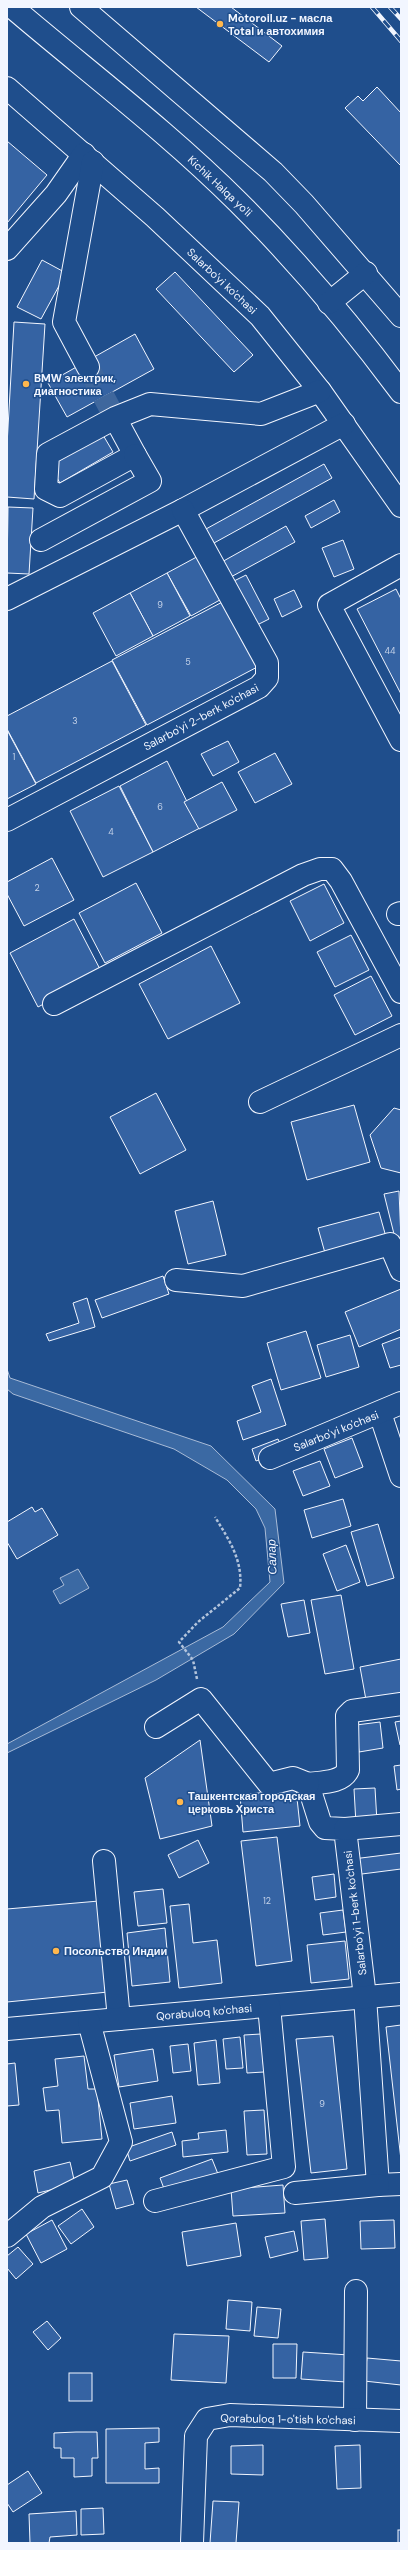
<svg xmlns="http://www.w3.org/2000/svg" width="408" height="2550" viewBox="0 0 408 2550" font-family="'DM Sans',sans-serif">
<rect width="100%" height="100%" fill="#1f4e8c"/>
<!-- water -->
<g fill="#3b69a3" stroke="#a8bbd7">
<polygon points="7,1369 10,1378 211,1446 275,1509 284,1583 234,1634 156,1680 7,1753 7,1744 223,1627 270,1582 265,1528 256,1509 227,1480 174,1449 13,1394 7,1389"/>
<polygon points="78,1569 89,1588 60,1604 53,1591 64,1585 60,1578"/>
</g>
<!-- building -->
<g fill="#3563a3" stroke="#f2f6ff">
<polygon points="196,7 231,7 282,46 269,62"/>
<polygon points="377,87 401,113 401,166 345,108 358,96 363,101"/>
<polygon points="7,141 47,175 7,223"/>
<polygon points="42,260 66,273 41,319 17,307"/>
<polygon points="175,272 253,355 234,372 156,289"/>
<polygon points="14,322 45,324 34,499 7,497 7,445"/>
<polygon points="135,334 154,369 67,417 48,383"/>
<polygon points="103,435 113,452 60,483 50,466"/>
<polygon points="324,464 332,478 214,543 206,529"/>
<polygon points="334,500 340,512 311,528 305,516"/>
<polygon points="8,507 33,508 29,574 7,573"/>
<polygon points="286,526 295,542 229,578 220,563"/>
<polygon points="343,540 354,569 334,577 322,548"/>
<polygon points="204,553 227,596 191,616 167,573"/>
<polygon points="167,573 190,616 153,636 130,593"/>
<polygon points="246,575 269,619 253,627 230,583"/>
<polygon points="396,589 401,599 401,694 357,609"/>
<polygon points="294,590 302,607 282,617 274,599"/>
<polygon points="130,593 153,636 116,656 93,613"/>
<polygon points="228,599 263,664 147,725 112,660"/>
<polygon points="112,661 146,725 36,783 7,729 7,716"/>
<polygon points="7,730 36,784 7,799"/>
<polygon points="228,741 239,762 213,776 201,754"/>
<polygon points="275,753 292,784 255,803 238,772"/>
<polygon points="167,761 200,828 153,852 120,786"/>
<polygon points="222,782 237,810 199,829 184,802"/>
<polygon points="119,786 153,852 103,877 70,811"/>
<polygon points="52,858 74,900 24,926 7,894 7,882"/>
<polygon points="136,883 162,933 105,963 79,913"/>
<polygon points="324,884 344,923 310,941 290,901"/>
<polygon points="74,919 102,973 38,1007 10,953"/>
<polygon points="351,935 369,970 335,987 317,952"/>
<polygon points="211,946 240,1003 168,1039 139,984"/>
<polygon points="371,976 392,1016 355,1035 334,995"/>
<polygon points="156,1093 186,1150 140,1174 110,1117"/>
<polygon points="354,1105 370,1162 307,1180 291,1122"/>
<polygon points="394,1108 401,1110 401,1173 381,1168 370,1135"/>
<polygon points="399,1191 401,1240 396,1242 384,1194"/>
<polygon points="213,1201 226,1255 188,1264 175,1211"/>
<polygon points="379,1212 386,1237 325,1253 318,1228"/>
<polygon points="163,1276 169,1294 102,1318 95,1300"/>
<polygon points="401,1289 401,1329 359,1347 345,1312"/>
<polygon points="87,1298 95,1327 49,1341 46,1334 79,1323 73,1303"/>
<polygon points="306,1331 321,1378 281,1390 267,1343"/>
<polygon points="350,1335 359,1367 326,1377 317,1345"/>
<polygon points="401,1337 401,1365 390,1368 382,1344"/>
<polygon points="271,1379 286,1425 243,1440 237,1421 261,1412 252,1386"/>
<polygon points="352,1438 363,1467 335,1478 324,1449"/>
<polygon points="278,1439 283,1450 256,1461 252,1449"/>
<polygon points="320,1461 330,1486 303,1496 293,1471"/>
<polygon points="343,1499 351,1526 312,1538 304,1510"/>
<polygon points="32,1507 35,1512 42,1508 58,1535 17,1559 7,1542 7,1522"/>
<polygon points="378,1524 394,1578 367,1586 351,1532"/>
<polygon points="346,1545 360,1582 337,1591 323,1554"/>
<polygon points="341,1595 354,1669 325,1674 311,1600"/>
<polygon points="304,1600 310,1633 288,1637 281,1604"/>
<polygon points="401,1659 401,1694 366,1700 360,1667"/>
<polygon points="401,1721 401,1745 400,1745 395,1722"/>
<polygon points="380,1722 383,1748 359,1752 356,1725"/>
<polygon points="200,1740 212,1826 160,1839 145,1778"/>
<polygon points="401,1765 401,1789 397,1790 394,1766"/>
<polygon points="375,1788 377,1822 356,1824 354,1789"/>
<polygon points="296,1789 300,1826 243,1832 240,1795"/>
<polygon points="277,1837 292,1961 256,1966 241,1841"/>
<polygon points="198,1840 209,1863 179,1878 168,1855"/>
<polygon points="401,1853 401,1869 354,1875 353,1859"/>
<polygon points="334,1874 336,1897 315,1900 312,1877"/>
<polygon points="163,1889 167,1923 138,1926 134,1892"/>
<polygon points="99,1901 108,1992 7,2002 7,1909"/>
<polygon points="189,1904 193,1943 217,1940 222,1983 179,1988 170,1906"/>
<polygon points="343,1910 346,1932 323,1935 320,1913"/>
<polygon points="165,1928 170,1982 132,1986 127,1933"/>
<polygon points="345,1941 349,1979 311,1983 307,1945"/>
<polygon points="401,2025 401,2160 386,2027"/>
<polygon points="261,2034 264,2072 247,2073 244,2035"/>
<polygon points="333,2036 347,2169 311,2173 296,2039"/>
<polygon points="240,2037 243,2068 226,2069 223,2039"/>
<polygon points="216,2040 220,2083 198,2085 194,2043"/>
<polygon points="188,2044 191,2071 173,2073 170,2046"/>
<polygon points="153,2049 158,2081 119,2087 114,2055"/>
<polygon points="84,2056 88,2089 97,2089 102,2139 62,2143 59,2110 46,2111 43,2088 58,2086 55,2059"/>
<polygon points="15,2063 19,2105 7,2106 7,2064"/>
<polygon points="172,2096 176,2123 134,2129 130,2103"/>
<polygon points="264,2110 267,2154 247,2155 244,2111"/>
<polygon points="226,2130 228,2152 183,2157 182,2141 199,2139 198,2133"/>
<polygon points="172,2132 176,2145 130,2161 126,2148"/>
<polygon points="212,2159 218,2174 166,2194 160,2178"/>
<polygon points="70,2162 75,2184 38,2193 34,2171"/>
<polygon points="127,2180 134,2204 116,2209 109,2184"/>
<polygon points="283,2185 285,2213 233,2216 231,2189"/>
<polygon points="82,2209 94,2227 71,2244 58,2226"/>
<polygon points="325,2219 328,2258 304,2260 301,2221"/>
<polygon points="52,2220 67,2249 41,2263 26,2234"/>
<polygon points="394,2220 395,2248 361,2249 360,2221"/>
<polygon points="236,2223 241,2256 187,2266 182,2232"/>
<polygon points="294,2231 298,2251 270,2258 265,2237"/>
<polygon points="18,2247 33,2264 16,2279 7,2268 7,2256"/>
<polygon points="228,2300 252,2302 250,2331 226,2329"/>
<polygon points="257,2307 281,2309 278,2338 254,2336"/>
<polygon points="47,2321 61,2338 48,2350 33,2332"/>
<polygon points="174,2334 229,2336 226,2383 171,2380"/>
<polygon points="273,2344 297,2344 296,2378 273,2378"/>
<polygon points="303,2352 349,2355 346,2382 301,2379"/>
<polygon points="367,2358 401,2361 401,2385 364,2381"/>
<rect x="69" y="2373" width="23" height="28"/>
<polygon points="159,2428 159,2442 145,2443 145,2469 159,2468 159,2483 106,2483 106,2429"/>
<polygon points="76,2432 97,2432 98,2458 92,2458 92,2476 74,2477 74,2458 61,2458 61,2448 54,2448 54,2433"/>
<polygon points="263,2445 263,2475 231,2474 231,2446"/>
<polygon points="360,2445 361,2488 337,2489 335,2446"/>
<polygon points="28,2471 42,2493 13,2512 7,2503 7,2485"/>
<polygon points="213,2501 239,2502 236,2543 210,2543"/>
<polygon points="103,2508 104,2534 81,2535 81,2509"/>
<polygon points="76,2511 77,2535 50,2537 49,2543 30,2543 29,2514"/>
<rect x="398" y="2530" width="3" height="13"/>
</g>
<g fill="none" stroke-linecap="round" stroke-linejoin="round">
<!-- minor-tunnel -->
<polyline stroke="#3f679d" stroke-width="22" stroke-dasharray="22 11" stroke-linecap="butt" points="88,367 115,418"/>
<!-- minor casing -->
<g stroke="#f2f6ff" stroke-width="24">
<g id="minor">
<polyline points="7,88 155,217 260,316 320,391 401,506"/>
<polyline points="7,249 56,194 84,154"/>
<polyline points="88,367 64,322 93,162"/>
<polyline points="115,418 135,455 60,496 46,489 48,454 115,418 150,404 261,414 320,391"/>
<polyline points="41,540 150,481 135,455"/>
<polyline points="401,565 329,605 401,740"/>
<polyline points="7,599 183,510 344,424"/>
<polyline points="7,820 259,687 267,678 267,663 183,510"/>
<polyline points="398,914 401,913"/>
<polyline points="54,1004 303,875 320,869 332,869 341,881 401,992"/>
<polyline points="260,1102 401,1035"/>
<polyline points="176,1280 243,1286 390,1244 401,1270"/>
<polyline points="380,1413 401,1476"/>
<polyline points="270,1458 401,1403"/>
<path d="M401 1704 352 1711 347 1716 348 1770C342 1783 322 1782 308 1784L320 1822 325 1828 345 1829 365 1997 378 2185 401 2184"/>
<polyline points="156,1727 201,1699 269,1784 293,1778 308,1784"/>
<polyline points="345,1829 401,1824"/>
<polyline points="104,1861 119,2019"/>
<polyline points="7,2029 401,1994"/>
<polyline points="295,2193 378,2185"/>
<polyline points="155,2201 284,2167 269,2006"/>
<polyline points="7,2236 42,2207 102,2177 121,2142 89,2022"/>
<polyline points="355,2420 356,2291"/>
<polyline points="192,2543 196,2436 207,2419 230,2415 401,2421"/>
</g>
</g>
<!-- highway casing -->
<g stroke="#f2f6ff" stroke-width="24">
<g id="highway">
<path d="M12 7C87 71 168 132 238 202 297 261 352 326 401 392"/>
<polyline points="81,7 273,172 304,204 401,316"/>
<polyline points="329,303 366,273"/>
</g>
</g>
<!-- path -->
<path stroke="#b3c4dc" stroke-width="2.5" stroke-dasharray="3 2" stroke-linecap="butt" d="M197 1679 193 1660 179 1642 198 1622 240 1588C243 1560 229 1540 215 1517"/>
<!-- minor -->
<use href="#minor" stroke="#1f4e8c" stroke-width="22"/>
<!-- highway -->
<use href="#highway" stroke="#1f4e8c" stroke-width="22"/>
<!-- rail casing -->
<g stroke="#f2f6ff" stroke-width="4.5">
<g id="rail">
<polyline points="372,7 401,41"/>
<polyline points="390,7 401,19"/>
</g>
</g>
<!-- rail -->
<use href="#rail" stroke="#1f4e8c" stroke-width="3" stroke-dasharray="9" stroke-linecap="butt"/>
</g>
<!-- markers -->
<g fill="#ffb74d" stroke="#1f4e8c" stroke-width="1.5">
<circle cx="220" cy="24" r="4"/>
<circle cx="26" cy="384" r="4"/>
<circle cx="180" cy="1802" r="4"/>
<circle cx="56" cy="1951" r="4"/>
</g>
<g text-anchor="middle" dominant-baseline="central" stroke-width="3" stroke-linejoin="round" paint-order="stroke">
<!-- number labels -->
<g font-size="9" fill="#c3d1e8">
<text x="160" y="605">9</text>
<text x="390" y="651">44</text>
<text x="188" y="662">5</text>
<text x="75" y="721">3</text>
<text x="14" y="757">1</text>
<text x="160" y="807">6</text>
<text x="111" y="832">4</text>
<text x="37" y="888">2</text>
<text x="267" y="1901">12</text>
<text x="322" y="2104">9</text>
</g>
<!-- poi labels -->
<g font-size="11" font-weight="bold" fill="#f2f6ff" stroke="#1f4e8c" text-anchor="start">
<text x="228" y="18">Motoroil.uz - масла<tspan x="228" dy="13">Total и автохимия</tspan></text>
<text x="34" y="378">BMW электрик,<tspan x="34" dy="13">диагностика</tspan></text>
<text x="188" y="1796">Ташкентская городская<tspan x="188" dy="13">церковь Христа</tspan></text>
<text x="64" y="1951">Посольство Индии</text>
</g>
<!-- street labels -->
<g font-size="11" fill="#f2f6ff" stroke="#1f4e8c">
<text transform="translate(220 186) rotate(43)">Kichik Halqa yo'li</text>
<text transform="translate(222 281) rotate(43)">Salarbo'yi ko'chasi</text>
<text transform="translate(201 717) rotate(-28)">Salarbo'yi 2-berk ko'chasi</text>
<text transform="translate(336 1431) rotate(-22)">Salarbo'yi ko'chasi</text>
<text transform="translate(355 1913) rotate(-97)">Salarbo'yi 1-berk ko'chasi</text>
<text transform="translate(204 2012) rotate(-5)">Qorabuloq ko'chasi</text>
<text transform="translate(288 2419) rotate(1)">Qorabuloq 1-o'tish ko'chasi</text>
</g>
<!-- water labels -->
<g font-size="12" font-style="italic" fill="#f2f6ff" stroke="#1f4e8c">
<text transform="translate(272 1557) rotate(-92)">Салар</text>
</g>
</g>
<!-- border -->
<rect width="408" height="2550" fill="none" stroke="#f2f6ff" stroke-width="16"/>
</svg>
